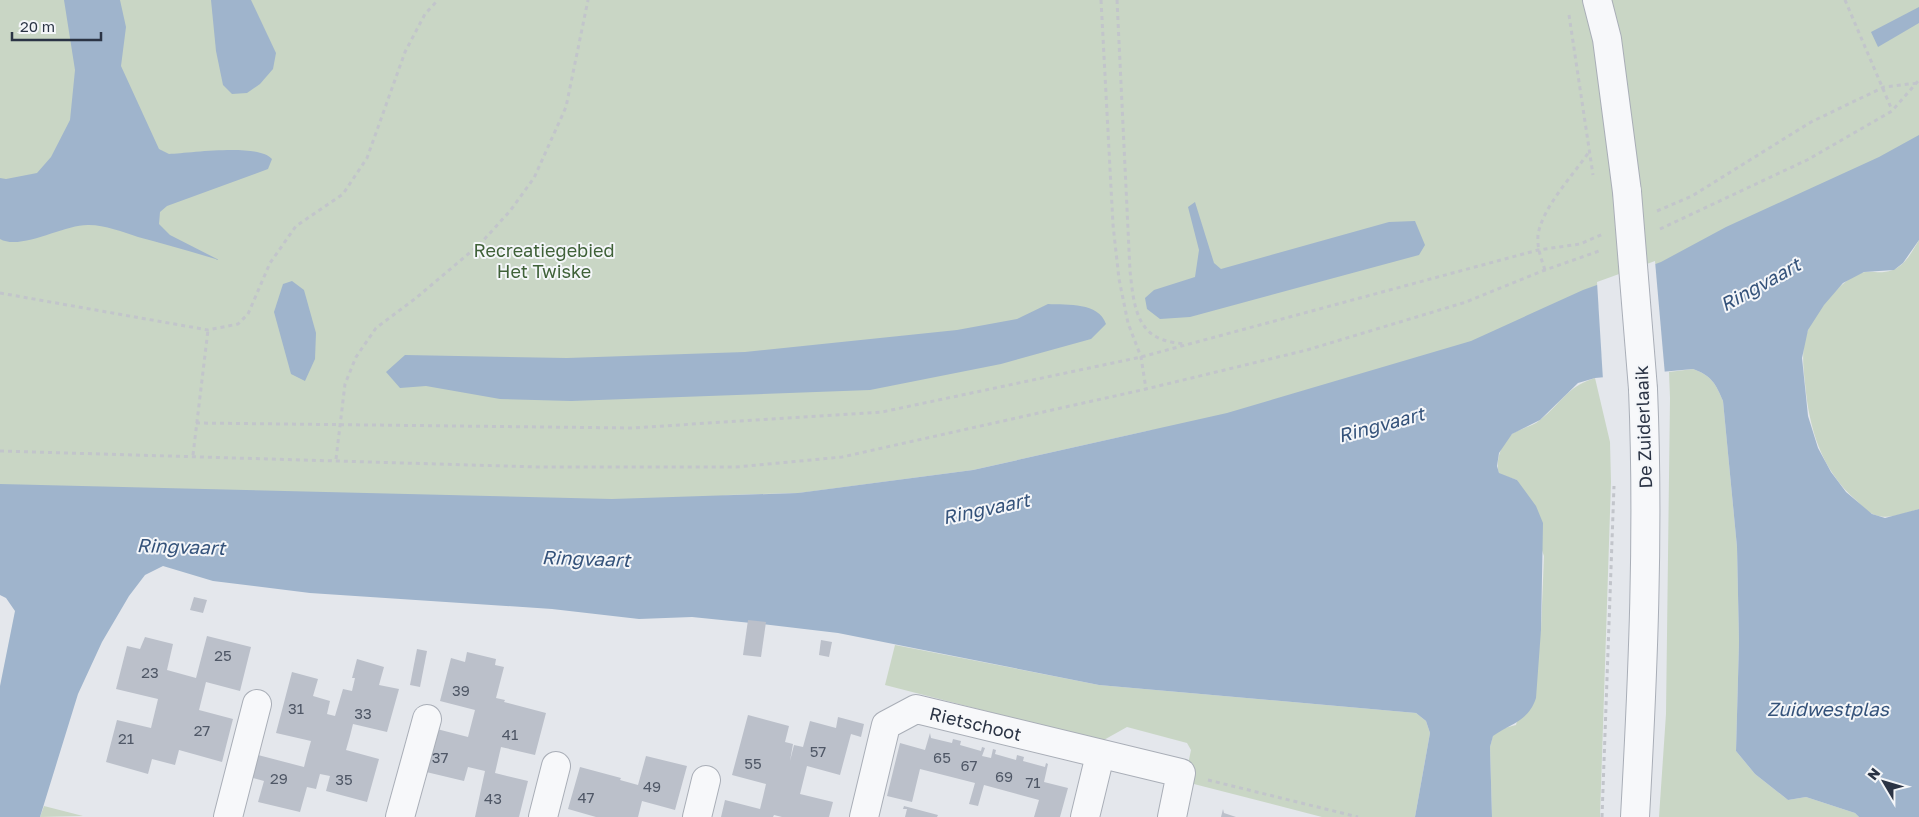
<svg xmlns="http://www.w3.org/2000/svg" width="1919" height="817" viewBox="0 0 1919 817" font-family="'Golos Text',sans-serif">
<rect width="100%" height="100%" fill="#e4e7ec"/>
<!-- green -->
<g fill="#c9d6c5">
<polygon points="0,0 1919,0 1919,175 1370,396 1147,431 973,470 799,493 729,495 560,522 0,513"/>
<path d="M1919 240V509C1905 513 1889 520 1875 515 1868 513 1862 506 1857 501 1821 470 1809 428 1805 383 1803 365 1801 347 1808 330 1816 311 1844 275 1865 272 1872 271 1878 273 1884 272 1903 270 1910 255 1919 240Z"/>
<path d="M1693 369C1711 375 1716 384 1723 401L1737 547 1739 642 1736 751 1755 774 1788 800 1806 797 1855 813 1859 817H1659L1666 714 1670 398 1669 372Z"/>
<path d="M1595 378 1610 442 1611 482 1600 817H1492L1490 747 1493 735 1501 729 1516 725 1541 630 1544 556 1517 480 1499 474C1495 461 1501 443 1512 434 1520 428 1532 427 1540 420 1562 403 1566 387 1595 378Z"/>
<polygon points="895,645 1099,685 1416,713 1426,721 1430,733 1415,817 1322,817 1190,783 1185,779 1191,750 1187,743 1127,727 1102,741 885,685"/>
<polygon points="44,806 83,816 40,817"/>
</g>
<!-- water -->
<g fill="#9fb4cc">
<path d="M64 0H120L126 27 121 66 159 149 169 154C190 153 259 143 272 159L268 169 167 206 160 212 159 224 170 235 219 260C192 252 165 244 138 237 123 232 105 225 89 225 64 224 21 251 0 239V178L6 179 37 173 51 157 70 120 75 70Z"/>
<polygon points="211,0 251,0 276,53 273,69 260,84 247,93 232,94 223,85 216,51"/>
<polygon points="1919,7 1919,23 1878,47 1871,32"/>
<path d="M1919 135V240L1903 263 1894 270 1864 272 1843 283 1824 305 1808 330 1802 358 1808 416 1818 448 1831 472 1846 492 1872 514 1885 518 1919 509V817H1859L1855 813 1806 797 1788 800 1755 774 1736 751 1739 642 1737 547 1723 401C1716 384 1711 375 1693 369L1595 378 1578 383 1540 420 1512 434 1499 453 1497 466 1499 473 1517 480 1536 506 1543 523 1541 630 1536 698C1528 722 1511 723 1493 736L1490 747 1492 817H1415L1430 733 1426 721 1416 713 1099 685 838 633 761 624 692 617 639 619 552 609 310 593 213 581 163 566 145 575 129 596 102 642 78 694 40 817H0V686L15 611 6 598 0 595V484L612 499 798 493 973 470 1227 413 1471 341 1583 290 1661 262 1726 227 1879 157Z"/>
<polygon points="1195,202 1214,263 1221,269 1389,222 1415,221 1425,245 1419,255 1190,317 1160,319 1147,309 1145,298 1154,290 1195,277 1199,250 1188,207"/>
<polygon points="292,281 304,290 316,333 315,359 305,381 291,374 274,312 283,284"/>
<path d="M1048 304C1068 305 1098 302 1106 324L1091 339 1001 364 870 390 571 401 500 399 426 386 400 388 386 372 405 355 567 358 745 352 957 330 1017 319Z"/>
</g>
<!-- pier -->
<polygon fill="#e4e7ec" points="1655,261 1665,375 1603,380 1597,282"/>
<!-- building -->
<g fill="#bbc0ca">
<polygon points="194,597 207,600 203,613 190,610"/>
<polygon points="748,620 766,622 761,657 743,655"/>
<polygon points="207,636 251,647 240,691 206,682 199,710 233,719 222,762 179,750 175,765 152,759 148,774 106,762 117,720 151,728 158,699 116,689 127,646 140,649 145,637 173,644 167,670 196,678"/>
<polygon points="821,640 832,642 829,657 819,655"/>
<polygon points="417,649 427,651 420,687 410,685"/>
<polygon points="467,652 496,659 495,665 504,667 496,698 505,700 504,702 546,713 535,755 501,747 495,773 528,781 519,817 475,817 485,771 468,767 464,781 422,771 433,728 468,737 475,710 440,701 451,658 465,662"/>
<polygon points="357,659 384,667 379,685 399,689 387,732 353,724 350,736 346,750 379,759 367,802 326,791 330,776 320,774 316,789 307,787 300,812 258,802 264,781 253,778 258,755 304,767 307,755 311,741 276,733 292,672 318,679 313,696 330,701 327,714 335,716 343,689 352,691 355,678 352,678"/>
<polygon points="748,715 789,726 785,742 793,744 790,761 794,745 803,747 810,721 836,728 838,717 864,724 861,737 851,734 840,775 807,766 800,794 833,802 829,817 782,817 774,815 773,817 721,817 725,800 760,809 763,797 766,784 732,775"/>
<polygon points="930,733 931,738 952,743 953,739 961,741 960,745 981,751 982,747 985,748 982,756 991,758 993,749 996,750 995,754 1016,760 1017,755 1024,757 1023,761 1045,767 1046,763 1048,764 1044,782 1068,788 1060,817 1034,817 1039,800 984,785 978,806 969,804 975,783 920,769 912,802 887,796 900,743 925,750"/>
<polygon points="646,756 687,766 675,810 642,801 638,817 596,817 568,809 580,767 621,778 620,780 638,785"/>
<polygon points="904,806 938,815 937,817 905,817 907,809 903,809"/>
<polygon points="1223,809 1224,813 1236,817 1221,817"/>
</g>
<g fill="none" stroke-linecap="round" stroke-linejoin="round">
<!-- street casing -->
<g stroke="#a9aeb7" stroke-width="30">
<g id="street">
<polyline points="1597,0 1607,39 1627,192"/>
<polyline points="228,817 257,704"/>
<polyline points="400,817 427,719"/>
<polyline points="543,817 556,766"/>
<polyline points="697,817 706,780"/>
<path id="s1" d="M864 817 886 725 916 709 1181 773 1172 817"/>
<polyline points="1085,817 1100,755"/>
<path d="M1635 817C1643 674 1649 532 1643 389"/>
</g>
</g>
<!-- path -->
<g stroke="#c2c5cb" stroke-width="3" stroke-dasharray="4 4" stroke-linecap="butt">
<polyline points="1101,0 1113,225 1119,279 1128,323 1141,357 1146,389"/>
<path d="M1117 0 1130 271C1133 295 1134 329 1161 339 1168 342 1177 343 1185 344"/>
<polyline points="1845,0 1892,110"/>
<polyline points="1569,15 1593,175"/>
<polyline points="1657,211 1692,196 1811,122 1884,87 1918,83"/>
<polyline points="1660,229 1807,160 1892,111 1919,80"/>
<path d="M1545 270C1541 258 1537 248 1538 235 1542 208 1573 175 1589 152"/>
<polyline points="0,293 208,330 238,324 248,314 270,263 296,226 343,194 367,158 405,52 425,14 438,0"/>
<polyline points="196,423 631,428 882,412 1141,357 1538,250 1580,244 1603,234"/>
<polyline points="0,451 538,467 736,467 842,457 1146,389 1307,350 1466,302 1545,270 1602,250"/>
<polyline points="193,455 208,330"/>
<polyline points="336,459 345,384 356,357 376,328 416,298 480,244 510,211 534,178 566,107 588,0"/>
<polyline points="1208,780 1358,817"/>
<polyline points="1602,817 1614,486"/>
</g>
<!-- street -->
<use href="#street" stroke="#f7f8fa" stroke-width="28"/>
<!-- street-bridge casing -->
<g stroke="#a9aeb7" stroke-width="30" stroke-linecap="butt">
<polyline id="street-bridge" points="1627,192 1643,389"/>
</g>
<!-- street-bridge -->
<use href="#street-bridge" stroke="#f7f8fa" stroke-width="28"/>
</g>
<g text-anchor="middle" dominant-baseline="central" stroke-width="4" stroke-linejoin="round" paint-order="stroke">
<!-- number labels -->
<g font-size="15" fill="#4f5766">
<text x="223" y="655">25</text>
<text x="150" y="672">23</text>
<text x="461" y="690">39</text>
<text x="296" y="708">31</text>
<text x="363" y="713">33</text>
<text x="202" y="730">27</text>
<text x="510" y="734">41</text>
<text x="126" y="738">21</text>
<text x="818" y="751">57</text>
<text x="440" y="757">37</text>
<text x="942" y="757">65</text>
<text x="753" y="763">55</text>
<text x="969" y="765">67</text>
<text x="1004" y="776">69</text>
<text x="279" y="778">29</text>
<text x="344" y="779">35</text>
<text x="1033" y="782">71</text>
<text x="652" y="786">49</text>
<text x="586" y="797">47</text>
<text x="493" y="798">43</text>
</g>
<!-- park labels -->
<g font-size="18" fill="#3f6138" stroke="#f4f6f9">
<text x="544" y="250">Recreatiegebied<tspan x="544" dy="21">Het Twiske</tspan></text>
</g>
<!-- street labels -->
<g font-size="18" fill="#2b3445" stroke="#f4f6f9">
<text transform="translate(1643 427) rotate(-92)">De Zuiderlaaik</text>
<text stroke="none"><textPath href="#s1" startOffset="190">Rietschoot</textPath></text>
</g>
<!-- water labels -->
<g font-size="19" font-style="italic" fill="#34527a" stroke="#f4f6f9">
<text transform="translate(1760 284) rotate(-29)">Ringvaart</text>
<text transform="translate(1381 424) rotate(-15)">Ringvaart</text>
<text transform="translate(986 508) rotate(-12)">Ringvaart</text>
<text transform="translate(181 546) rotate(2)">Ringvaart</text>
<text transform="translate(586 558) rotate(2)">Ringvaart</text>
<text x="1828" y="708">Zuidwestplas</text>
</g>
</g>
<!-- north arrow -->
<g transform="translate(1884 782) rotate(308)" stroke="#f4f6f9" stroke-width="4" paint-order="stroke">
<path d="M0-4L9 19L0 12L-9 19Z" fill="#2b3445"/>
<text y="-8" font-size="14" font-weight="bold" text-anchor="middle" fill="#2b3445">N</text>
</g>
<!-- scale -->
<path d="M12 32v8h89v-8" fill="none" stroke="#2b3445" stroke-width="2.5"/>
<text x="20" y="32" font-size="15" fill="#2b3445" stroke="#f4f6f9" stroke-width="4" paint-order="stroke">20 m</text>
</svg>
